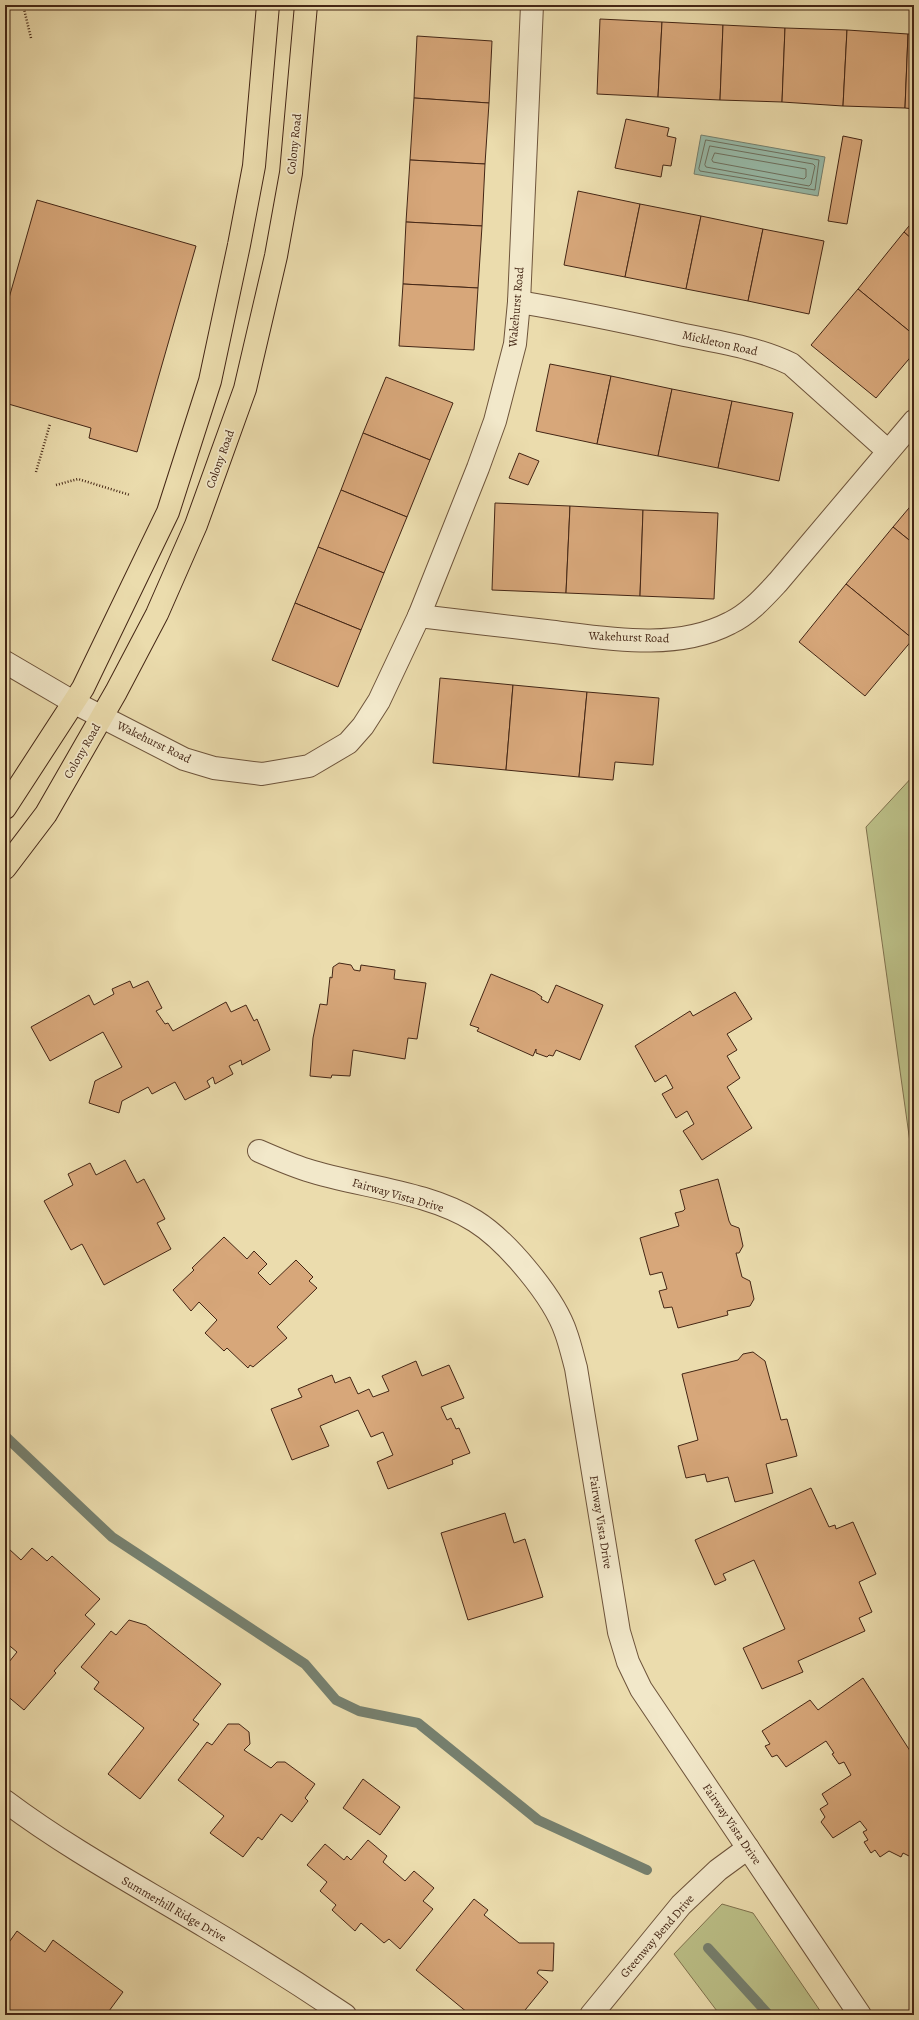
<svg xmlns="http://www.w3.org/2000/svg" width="919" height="2020" viewBox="0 0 919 2020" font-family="Alegreya,serif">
<rect width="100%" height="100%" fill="#ebdcad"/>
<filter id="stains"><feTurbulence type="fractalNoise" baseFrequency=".005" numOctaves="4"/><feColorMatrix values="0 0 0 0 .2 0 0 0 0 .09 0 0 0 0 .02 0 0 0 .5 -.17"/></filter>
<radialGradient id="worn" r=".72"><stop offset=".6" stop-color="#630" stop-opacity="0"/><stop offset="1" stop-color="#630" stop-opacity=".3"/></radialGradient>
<!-- green -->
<g fill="#bbbf87" stroke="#80724e">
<polygon points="914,775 914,1171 866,827"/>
<polygon points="722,1904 753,1913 823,2015 720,2015 674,1954"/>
</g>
<!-- water -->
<polygon fill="#98bcab" stroke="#76806f" points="701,135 825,157 818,196 694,174"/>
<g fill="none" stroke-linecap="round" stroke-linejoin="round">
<!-- shore -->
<g stroke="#6e7160" stroke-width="1">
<polygon points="706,140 819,160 815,190 700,171 699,169"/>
<polygon points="710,146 813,164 815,166 811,184 809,186 706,167 705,165"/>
<polygon points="715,153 806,169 806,177 804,179 713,162 712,160"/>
</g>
<!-- stream -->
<g stroke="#76806f" stroke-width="10">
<polyline points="5,1436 112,1537 305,1664 336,1700 359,1711 418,1723 538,1820 647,1870"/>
<polyline points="708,1948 769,2015"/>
</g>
</g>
<!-- building -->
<g fill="#d7a77a" stroke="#442615">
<polygon points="600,19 662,22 658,97 597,94"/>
<polygon points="662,22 723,25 720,100 658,97"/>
<polygon points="723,25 785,28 782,102 720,100"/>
<polygon points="785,28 847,30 843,106 782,102"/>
<polygon points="847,30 908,34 905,108 843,106"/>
<polygon points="908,34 914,34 914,109 905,108"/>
<polygon points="417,36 492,41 489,103 414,98"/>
<polygon points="414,98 489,103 485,164 410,160"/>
<polygon points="626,119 669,128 667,136 676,138 671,166 663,165 661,177 615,168"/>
<polygon points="843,136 862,140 847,224 828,221"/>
<polygon points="410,160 485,164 482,226 406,222"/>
<polygon points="578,191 640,204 625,277 564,265"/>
<polygon points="37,200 196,246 137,452 89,438 91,428 5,403 5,312"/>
<polygon points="640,204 701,216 686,289 625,277"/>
<polygon points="701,216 763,229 748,301 686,289"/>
<polygon points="914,220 914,241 904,232"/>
<polygon points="406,222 482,226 478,288 403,284"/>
<polygon points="763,229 824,241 809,314 748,301"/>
<polygon points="904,232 914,241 914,335 858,289"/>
<polygon points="403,284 478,288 474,350 399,346"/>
<polygon points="858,289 914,335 914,353 876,398 811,345"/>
<polygon points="550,364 611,376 597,444 536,431"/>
<polygon points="611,376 672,389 658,456 597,444"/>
<polygon points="386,377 453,403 430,460 363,433"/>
<polygon points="672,389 732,401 718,468 658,456"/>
<polygon points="732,401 793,413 779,481 718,468"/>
<polygon points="363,433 430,460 407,517 341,490"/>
<polygon points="519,453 539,461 528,485 509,478"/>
<polygon points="341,490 407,517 384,573 318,547"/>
<polygon points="914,502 914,544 893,527"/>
<polygon points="495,503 570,506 566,593 492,590"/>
<polygon points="570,506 643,510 640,596 566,593"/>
<polygon points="643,510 718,513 714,599 640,596"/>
<polygon points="893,527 914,544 914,637 913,639 846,584"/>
<polygon points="318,547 384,573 361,630 295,603"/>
<polygon points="846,584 913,639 865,696 799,642"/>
<polygon points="295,603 361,630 338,687 272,660"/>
<polygon points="440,678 513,685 506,770 433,763"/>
<polygon points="513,685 587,692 579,777 506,770"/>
<polygon points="587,692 659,698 653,765 615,762 613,780 579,777"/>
<polygon points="339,963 351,965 354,970 360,971 361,965 395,970 394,979 426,983 417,1039 408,1038 405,1059 353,1050 350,1076 332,1075 331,1078 310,1076 313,1038 320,1004 327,1005 330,977 332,978 333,967"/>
<polygon points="491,974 535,992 542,997 541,999 548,1003 556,985 603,1005 580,1060 556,1050 553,1056 549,1055 547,1057 536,1053 536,1049 533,1056 477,1031 479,1028 470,1025"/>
<polygon points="130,981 133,988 148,981 162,1008 156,1011 165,1024 168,1023 173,1031 226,1002 231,1012 246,1005 254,1021 257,1019 270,1050 242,1065 241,1060 229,1066 233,1074 215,1084 213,1077 207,1081 210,1087 185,1100 175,1082 152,1094 148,1087 122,1101 119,1113 89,1103 95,1081 122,1067 103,1032 50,1061 31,1027 89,995 94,1005 114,994 112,989"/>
<polygon points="735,992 752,1019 727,1034 737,1050 727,1056 740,1078 727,1087 752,1128 702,1160 683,1131 694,1124 687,1111 676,1118 662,1094 673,1088 666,1075 655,1082 635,1046 690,1011 693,1016"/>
<polygon points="125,1160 137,1183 144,1179 165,1219 157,1223 171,1249 104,1285 82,1244 71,1250 44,1201 73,1185 68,1174 90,1163 96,1175"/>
<polygon points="718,1179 729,1221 731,1225 739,1228 743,1246 739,1253 736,1253 742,1277 750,1281 754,1299 750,1306 727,1311 728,1315 678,1328 672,1307 664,1308 659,1291 667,1289 662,1272 650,1275 640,1238 679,1226 675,1213 683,1211 685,1209 680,1190"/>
<polygon points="224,1237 247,1259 254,1251 267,1264 258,1273 270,1285 296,1260 313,1277 309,1281 317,1288 277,1327 287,1338 253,1367 250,1365 248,1368 227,1348 224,1351 205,1333 217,1320 199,1302 191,1311 173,1290 194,1270 192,1268"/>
<polygon points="753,1352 765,1361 781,1420 787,1419 797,1456 766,1464 773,1493 735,1502 728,1477 707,1482 705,1474 686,1478 678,1446 698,1440 682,1374 738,1360 743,1354"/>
<polygon points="416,1361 422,1376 449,1365 464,1398 441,1407 447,1420 451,1418 456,1429 459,1428 470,1453 452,1460 453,1464 388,1489 377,1462 393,1455 383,1432 371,1437 358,1410 320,1426 329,1446 292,1460 271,1409 302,1397 298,1389 332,1375 335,1383 350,1377 358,1394 369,1389 373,1397 389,1391 382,1376"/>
<polygon points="811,1488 829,1527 835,1525 836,1529 853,1522 876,1574 859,1582 872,1612 859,1618 865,1631 798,1661 803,1672 762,1689 743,1648 785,1629 754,1560 723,1574 726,1580 715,1585 695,1540"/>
<polygon points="505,1513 514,1543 525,1539 543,1597 468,1620 441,1533"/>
<polygon points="32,1548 47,1561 52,1556 100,1599 85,1615 95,1624 54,1671 56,1673 24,1710 5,1694 5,1667 17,1652 5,1642 5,1553 9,1549 21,1560"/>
<polygon points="129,1620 146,1625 221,1684 193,1720 199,1724 140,1799 108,1774 144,1728 94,1689 99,1682 81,1667 111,1631 116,1635"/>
<polygon points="863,1678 914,1757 914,1853 909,1856 903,1853 901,1857 889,1851 880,1857 875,1850 871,1853 864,1842 868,1840 863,1832 867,1830 860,1821 833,1838 821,1822 825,1817 820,1809 828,1804 822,1794 851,1775 844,1762 839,1764 832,1754 834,1753 826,1741 786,1767 777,1755 772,1757 765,1746 770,1744 762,1731 810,1700 818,1710"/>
<polygon points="228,1724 239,1724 249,1732 250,1744 244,1750 271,1768 277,1762 285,1762 315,1784 305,1798 308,1801 292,1822 281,1814 262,1840 258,1837 243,1857 210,1833 224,1816 178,1780 207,1742 212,1745"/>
<polygon points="363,1779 400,1807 380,1835 343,1808"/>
<polygon points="368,1840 387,1856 383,1862 405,1881 414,1871 434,1888 423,1901 433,1909 400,1949 389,1939 384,1943 361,1923 355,1931 332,1910 336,1905 320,1891 327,1882 307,1865 325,1844 344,1860 347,1856 351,1860"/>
<polygon points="474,1899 488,1910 484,1915 519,1943 554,1943 553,1971 539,1970 537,1973 548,1982 521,2015 466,2015 468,2013 416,1970"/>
<polygon points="17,1931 45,1952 53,1940 123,1992 109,2011 114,2015 5,2015 5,1948"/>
</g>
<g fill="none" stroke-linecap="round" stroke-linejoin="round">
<!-- minor casing -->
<g stroke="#6e543b" stroke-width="24">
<g id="minor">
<path d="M519 302C573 311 626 322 680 334 717 342 756 347 791 364L888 451"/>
<path d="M419 616C461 621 504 626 546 631 605 638 674 652 730 623 749 614 764 597 778 582L914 421"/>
<polyline points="5,662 75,703 184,759 214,768 262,774 309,766 348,743 363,726 379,701 419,616 478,468 495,421 515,344 519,302 532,5"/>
<path d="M259 1151C275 1158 291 1165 307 1170 360 1187 427 1191 475 1221 507 1241 554 1297 566 1333 570 1344 573 1357 576 1368L619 1632 628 1662 641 1689 860 2015"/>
<path d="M5 1801C69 1849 138 1886 206 1927 253 1955 299 1984 345 2015"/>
<polyline points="591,2015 681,1905 718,1870 748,1848"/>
</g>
</g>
<!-- major casing -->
<g stroke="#442615" stroke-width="24">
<g id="major">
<polyline points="5,808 83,688 168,512 210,381 239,245 254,166 268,5"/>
<polyline points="5,868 46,814 116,692 157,614 196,525 245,389 276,256 291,173 306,5"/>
</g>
</g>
<!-- path -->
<g stroke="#442615" stroke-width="2.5" stroke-dasharray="1 2" stroke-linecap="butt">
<polyline points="23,5 31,38"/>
<polyline points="36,472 50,424"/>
<polyline points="56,485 78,479 130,495"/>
</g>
<!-- minor -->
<use href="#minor" stroke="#f2e8ca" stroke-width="22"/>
<!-- major -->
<use href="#major" stroke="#ebdcad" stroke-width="22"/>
</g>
<g text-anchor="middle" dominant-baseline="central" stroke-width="3.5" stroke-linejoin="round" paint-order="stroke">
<!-- street labels -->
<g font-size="12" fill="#442615" stroke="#f2e8ca">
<text transform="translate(294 144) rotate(-84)">Colony Road</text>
<text transform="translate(516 307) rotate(-85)">Wakehurst Road</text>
<text transform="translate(720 343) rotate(13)">Mickleton Road</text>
<text transform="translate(220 459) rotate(-70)">Colony Road</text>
<text transform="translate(629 637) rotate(2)">Wakehurst Road</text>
<text transform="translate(154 742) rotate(26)">Wakehurst Road</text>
<text transform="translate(82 751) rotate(-60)">Colony Road</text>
<text transform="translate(398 1195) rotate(16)">Fairway Vista Drive</text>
<text transform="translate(601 1522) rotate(81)">Fairway Vista Drive</text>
<text transform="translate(732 1824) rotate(56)">Fairway Vista Drive</text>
<text transform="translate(174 1909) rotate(30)">Summerhill Ridge Drive</text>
<text transform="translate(657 1936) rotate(-49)">Greenway Bend Drive</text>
</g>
</g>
<!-- margin -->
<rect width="919" height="2020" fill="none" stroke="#ebdcad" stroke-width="20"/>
<rect x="6" y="6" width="907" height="2008" fill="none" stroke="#442615" stroke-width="2"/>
<rect x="10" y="10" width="899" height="2000" fill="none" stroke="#442615"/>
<rect width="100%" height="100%" filter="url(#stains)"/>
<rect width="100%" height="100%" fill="url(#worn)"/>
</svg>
